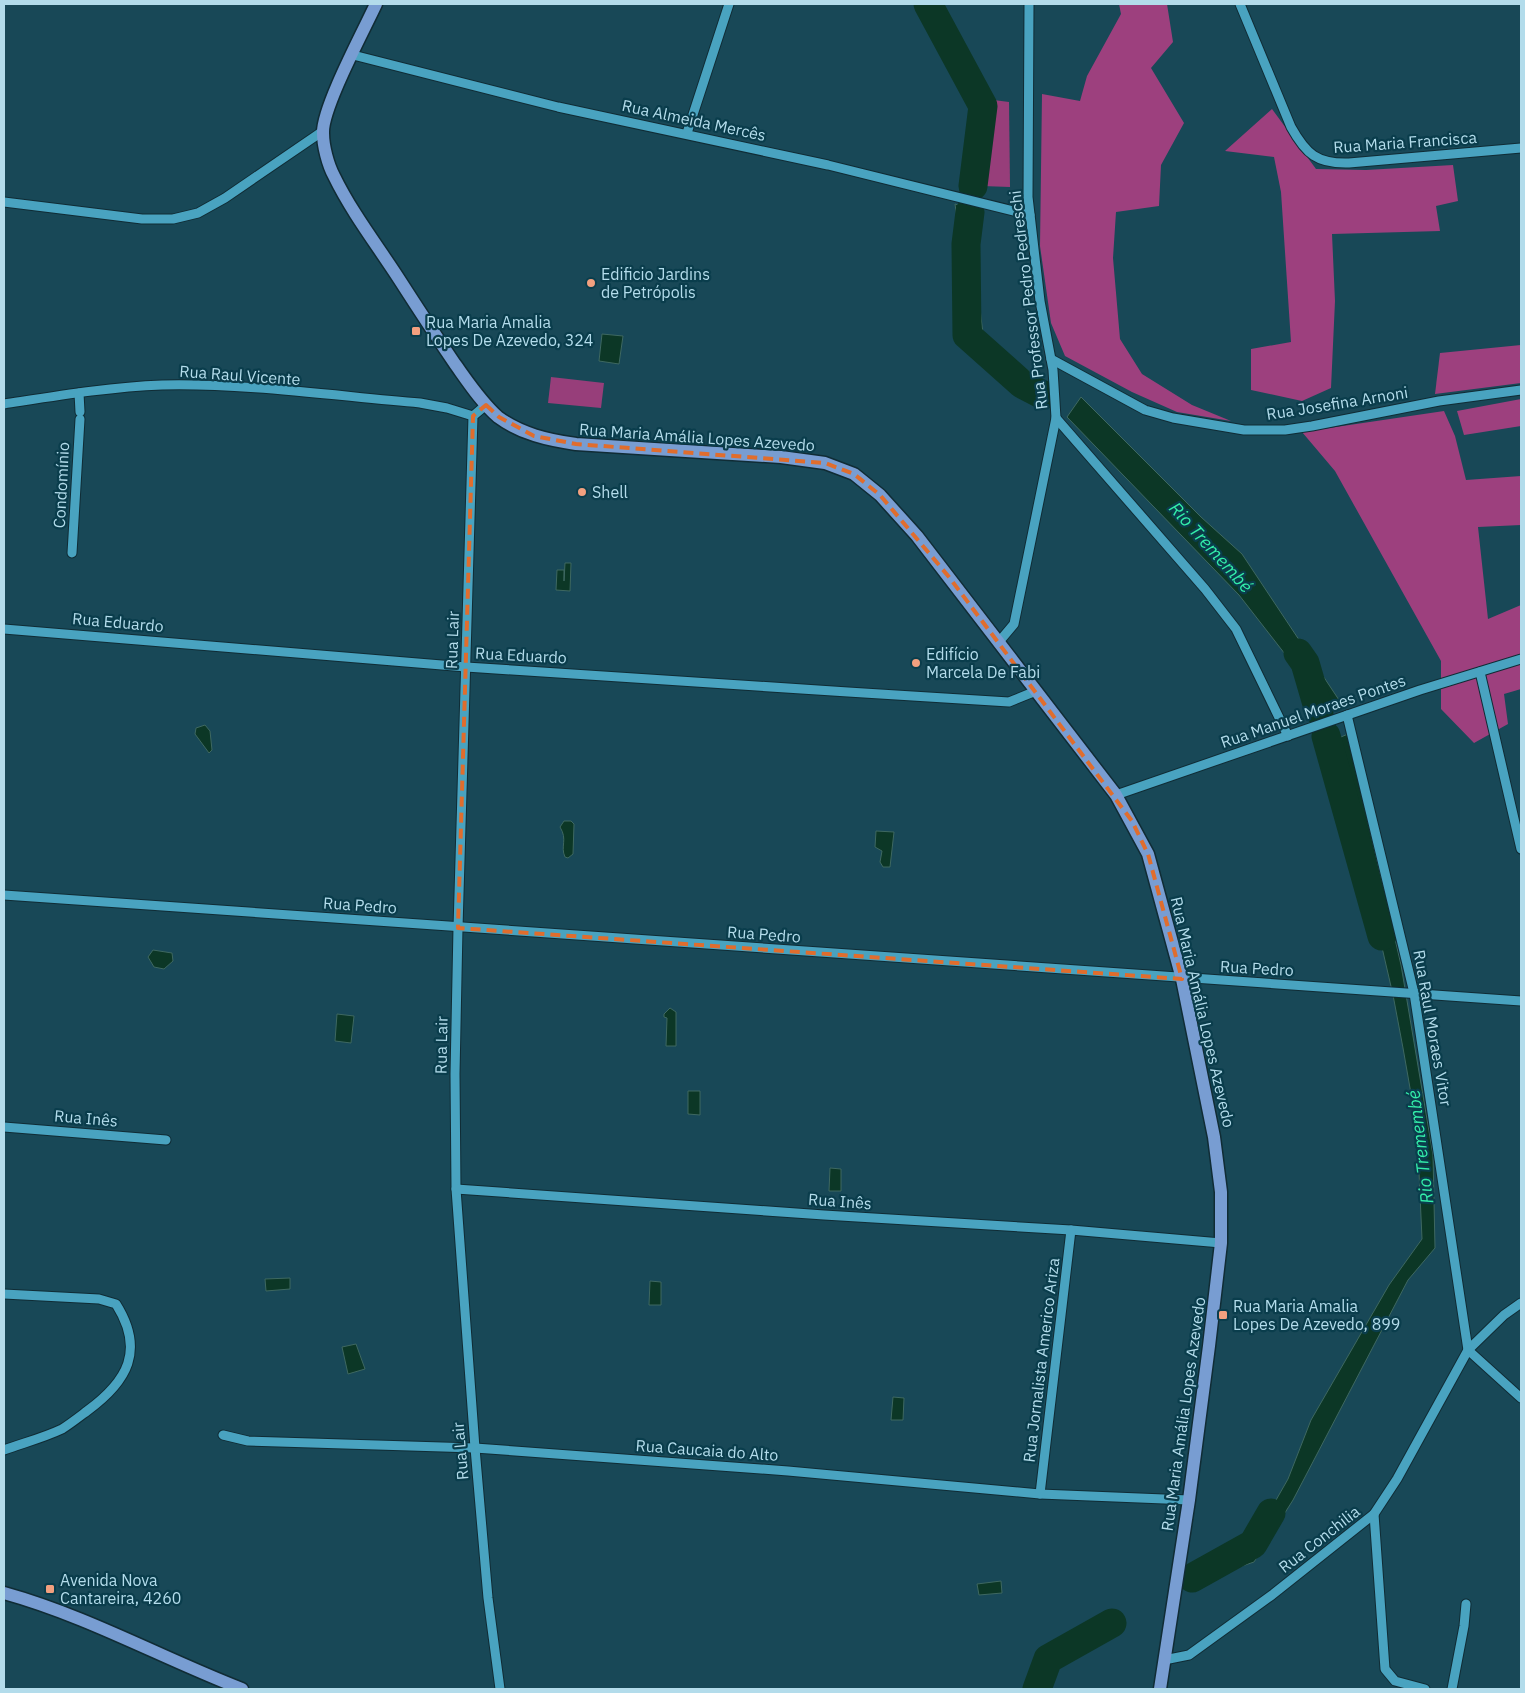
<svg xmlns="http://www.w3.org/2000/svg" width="1525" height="1693" viewBox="0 0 1525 1693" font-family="'IBM Plex Sans',sans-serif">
<rect width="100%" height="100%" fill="#184857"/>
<!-- green -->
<g fill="#973e7a">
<polygon points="986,99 1009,102 1010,187 982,186"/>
<polygon points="551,377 604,383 601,408 548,403"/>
</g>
<!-- forest -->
<g fill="#9d407e">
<polygon points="1119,4 1167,4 1173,42 1151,68 1184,123 1161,165 1159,206 1116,212 1113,258 1120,339 1142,374 1192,405 1231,421 1177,412 1132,392 1065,356 1051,323 1040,246 1042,94 1080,101 1087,76 1121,14"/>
<polygon points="1272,109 1316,169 1366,170 1453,165 1458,201 1436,206 1440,231 1332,234 1335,301 1331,388 1302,401 1251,390 1251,349 1291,342 1281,192 1274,157 1225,151"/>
<polygon points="1521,345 1521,383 1435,394 1440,353"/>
<polygon points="1521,399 1521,426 1464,435 1457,411"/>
<polygon points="1444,411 1455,436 1466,480 1521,476 1521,525 1478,527 1488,619 1521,605 1521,689 1504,694 1508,724 1474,743 1441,709 1441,661 1335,471 1302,432"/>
</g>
<!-- water -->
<g fill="#0c3726" stroke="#3e6861">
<polygon points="955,204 968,209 984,342 1014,366 1037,374 1041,397 1023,388 975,345"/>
<polygon points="602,334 623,336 619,364 599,361"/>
<polygon points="1081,397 1201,517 1242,554 1341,703 1327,708 1239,595 1067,417"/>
<polygon points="565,563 571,563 570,591 556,590 557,570 564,570 564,581"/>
<polygon points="205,725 210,731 212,750 209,753 195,734 196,728"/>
<polygon points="1348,734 1401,965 1433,1155 1435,1248 1408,1280 1293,1500 1254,1562 1203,1579 1203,1563 1221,1561 1247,1551 1288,1479 1311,1420 1389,1285 1422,1239 1417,1128 1403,1048 1393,995 1334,740"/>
<path d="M564 821H571L574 824 573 854 568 858 565 857C560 846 568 840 560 827Z"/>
<polygon points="876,831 894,832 890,867 883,867 880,862 882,851 875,847"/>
<polygon points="153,950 172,953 173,961 164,969 154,967 148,957"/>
<polygon points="670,1008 676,1012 676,1046 666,1046 667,1018 664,1017 664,1014"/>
<polygon points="337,1014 354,1016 351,1043 335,1041"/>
<polygon points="688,1091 700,1091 700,1115 688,1114"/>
<polygon points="830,1168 841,1169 841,1191 829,1191"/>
<polygon points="290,1278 290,1289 266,1291 265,1279"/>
<polygon points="650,1281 661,1282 661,1305 649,1305"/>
<polygon points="356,1344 365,1369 348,1374 342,1347"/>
<polygon points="893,1397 904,1398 903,1420 891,1420"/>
<polygon points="1001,1581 1002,1593 979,1595 977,1584"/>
</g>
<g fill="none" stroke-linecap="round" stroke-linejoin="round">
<!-- river -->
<g stroke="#0c3726" stroke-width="29">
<polyline points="928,4 983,106 973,186"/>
<polyline points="970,212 966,244 967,335 1022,384 1043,395"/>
<polyline points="1298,653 1305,663 1319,711"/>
<polyline points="1326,736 1382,936"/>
<polyline points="1192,1578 1253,1544 1271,1513"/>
<polyline points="1037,1689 1048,1659 1112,1623"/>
</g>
<!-- minor casing -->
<g stroke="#102c35" stroke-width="11">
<g id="minor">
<path d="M1240 4 1291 127C1306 154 1317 164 1349 163L1521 148"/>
<polyline points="353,55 558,107 828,165 1030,215"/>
<polyline points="687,133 729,4"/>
<polyline points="4,202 142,219 173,219 198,213 225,198 323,131"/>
<polyline points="1051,359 1145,410 1173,418 1244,430 1285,430 1312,426 1439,401 1521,390"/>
<polyline points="79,393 80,412"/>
<path d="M4 404C56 396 109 387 162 385 245 383 336 396 420 403L447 408 473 416"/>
<polyline points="486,405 473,416 458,928 455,1074 456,1189 475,1448 488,1598 500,1689"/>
<polyline points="1056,418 1205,589 1236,629 1288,736"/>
<polyline points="72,553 80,419"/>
<polyline points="4,629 466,667 848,692 1009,702 1036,691"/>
<polyline points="998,643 1014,624 1056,418 1053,370 1040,301 1028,197 1029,4"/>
<polyline points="1480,672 1521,849"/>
<polyline points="1347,715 1414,993 1468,1350 1521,1398"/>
<polyline points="1116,795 1420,690 1521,659"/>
<polyline points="4,895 1521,1001"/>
<polyline points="4,1127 166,1140"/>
<polyline points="456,1189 824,1215 1071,1230 1221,1243"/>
<path d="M4 1294 99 1299 116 1304C145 1350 128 1381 87 1411 79 1417 70 1424 62 1429 43 1438 23 1443 4 1450"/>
<polyline points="223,1435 248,1441 475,1448 788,1471 1040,1494 1189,1500"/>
<polyline points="1040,1494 1071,1230"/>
<polyline points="1374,1514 1385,1669 1395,1681 1425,1689"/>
<polyline points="1164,1660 1189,1655 1272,1595 1374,1514 1397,1479 1468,1350 1504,1315 1521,1303"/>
<polyline points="1452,1689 1464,1626 1466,1604"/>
</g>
</g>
<!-- major casing -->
<g stroke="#102c35" stroke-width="15">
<g id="major">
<path d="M376 4C364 30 322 108 323 133 323 146 328 165 334 176 352 213 377 245 399 279 417 307 436 336 455 364 468 382 481 402 498 417 521 434 548 440 576 444L781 457 825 463 854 474 880 495 917 536 1116 795 1148 854 1182 979 1214 1137 1221 1192V1243L1209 1346 1189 1500 1160 1689"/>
<path d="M4 1593C87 1616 162 1658 242 1689"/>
</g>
</g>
<!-- minor -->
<use href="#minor" stroke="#49a3c0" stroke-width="9"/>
<!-- major -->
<use href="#major" stroke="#789dd2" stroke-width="12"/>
</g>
<!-- marked area -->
<path fill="none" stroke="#e06d2d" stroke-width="4" stroke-dasharray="10 6" stroke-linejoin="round" d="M486 405 499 417 534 436 576 444 825 463 854 474 880 495 949 577 1132 821 1148 854 1182 979 458 928 473 416Z"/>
<!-- markers -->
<g fill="#f2a07f" stroke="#0a3d4c" stroke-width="2">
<circle cx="591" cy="283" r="5"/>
<rect x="411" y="326" width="10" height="10" rx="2.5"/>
<circle cx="582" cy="492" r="5"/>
<circle cx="916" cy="663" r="5"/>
<rect x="1218" y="1310" width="10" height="10" rx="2.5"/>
<rect x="45" y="1584" width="10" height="10" rx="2.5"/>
</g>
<g text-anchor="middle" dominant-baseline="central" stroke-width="4.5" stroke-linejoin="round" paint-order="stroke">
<!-- street labels -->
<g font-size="16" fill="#b3dceb" stroke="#0a3d4c">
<text transform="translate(694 120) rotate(12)">Rua Almeida Mercês</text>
<text transform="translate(1405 142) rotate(-4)">Rua Maria Francisca</text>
<text transform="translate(1028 300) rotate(-97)">Rua Professor Pedro Pedreschi</text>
<text transform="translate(240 375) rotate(4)">Rua Raul Vicente</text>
<text transform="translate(1337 403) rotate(-9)">Rua Josefina Arnoni</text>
<text transform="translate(697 437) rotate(4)">Rua Maria Amália Lopes Azevedo</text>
<text transform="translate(61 485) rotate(-87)">Condomínio</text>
<text transform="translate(118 622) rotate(5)">Rua Eduardo</text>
<text transform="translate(452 640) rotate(-88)">Rua Lair</text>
<text transform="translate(521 655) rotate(3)">Rua Eduardo</text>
<text transform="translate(1313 711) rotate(-19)">Rua Manuel Moraes Pontes</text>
<text transform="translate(360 905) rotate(4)">Rua Pedro</text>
<text transform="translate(764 934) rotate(4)">Rua Pedro</text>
<text transform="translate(1257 968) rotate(3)">Rua Pedro</text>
<text transform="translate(1203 1012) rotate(77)">Rua Maria Amália Lopes Azevedo</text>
<text transform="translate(1433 1028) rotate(80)">Rua Raul Moraes Vitor</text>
<text transform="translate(441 1045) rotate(-89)">Rua Lair</text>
<text transform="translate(86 1118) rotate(5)">Rua Inês</text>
<text transform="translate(840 1201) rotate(4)">Rua Inês</text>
<text transform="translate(1041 1360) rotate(-83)">Rua Jornalista Americo Ariza</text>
<text transform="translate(1183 1414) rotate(-82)">Rua Maria Amália Lopes Azevedo</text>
<text transform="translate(707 1450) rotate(4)">Rua Caucaia do Alto</text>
<text transform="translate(460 1451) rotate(-95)">Rua Lair</text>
<text transform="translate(1319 1539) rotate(-38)">Rua Conchilia</text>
</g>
<!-- poi labels -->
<g font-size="16" fill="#b3dceb" stroke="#0a3d4c" text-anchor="start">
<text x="601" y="274">Edificio Jardins<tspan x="601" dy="18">de Petrópolis</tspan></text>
<text x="426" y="322">Rua Maria Amalia<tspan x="426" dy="18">Lopes De Azevedo, 324</tspan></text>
<text x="592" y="492">Shell</text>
<text x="926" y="654">Edifício<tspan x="926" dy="18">Marcela De Fabi</tspan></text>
<text x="1233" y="1306">Rua Maria Amalia<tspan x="1233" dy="18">Lopes De Azevedo, 899</tspan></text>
<text x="60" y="1580">Avenida Nova<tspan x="60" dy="18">Cantareira, 4260</tspan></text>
</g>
<!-- water labels -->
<g font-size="18" font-style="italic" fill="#33eda9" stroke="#0a3d4c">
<text transform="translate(1211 547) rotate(48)">Rio Tremembé</text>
<text transform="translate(1420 1147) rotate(-97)">Rio Tremembé</text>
</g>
</g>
<!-- border -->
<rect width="1525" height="1693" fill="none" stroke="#b3dceb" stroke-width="10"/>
</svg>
